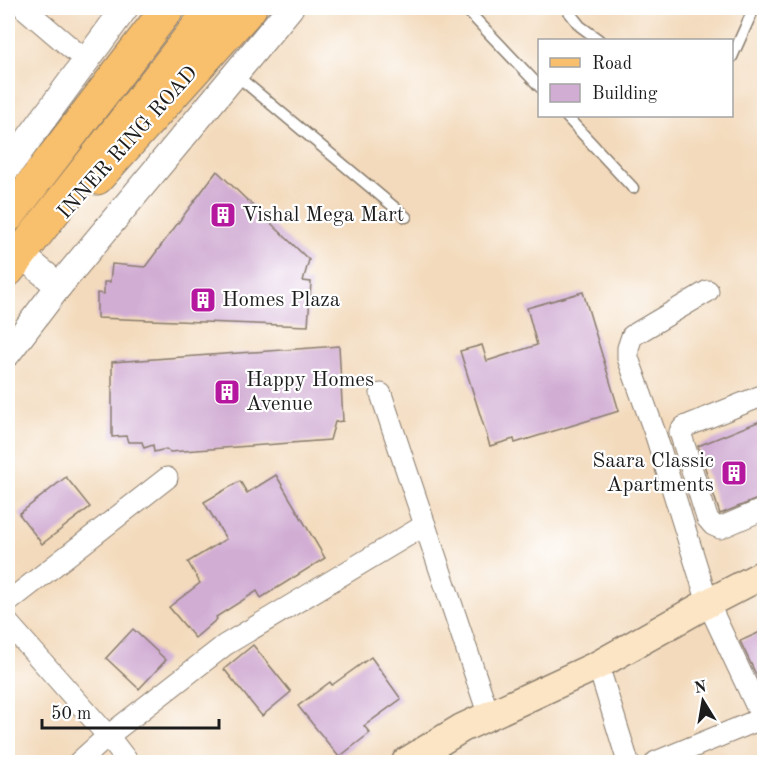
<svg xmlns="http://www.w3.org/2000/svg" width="772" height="770" viewBox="0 0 772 770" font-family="'Old Standard TT',serif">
<rect width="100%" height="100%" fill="#fff"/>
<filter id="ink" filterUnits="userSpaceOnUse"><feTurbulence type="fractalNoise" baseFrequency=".0167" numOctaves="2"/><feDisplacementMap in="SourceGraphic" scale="12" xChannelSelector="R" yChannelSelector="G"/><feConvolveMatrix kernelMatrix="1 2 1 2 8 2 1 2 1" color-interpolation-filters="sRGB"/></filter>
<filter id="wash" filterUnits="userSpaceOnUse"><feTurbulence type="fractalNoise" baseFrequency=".008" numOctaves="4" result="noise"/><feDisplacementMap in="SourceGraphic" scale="24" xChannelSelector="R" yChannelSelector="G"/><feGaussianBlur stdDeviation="1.35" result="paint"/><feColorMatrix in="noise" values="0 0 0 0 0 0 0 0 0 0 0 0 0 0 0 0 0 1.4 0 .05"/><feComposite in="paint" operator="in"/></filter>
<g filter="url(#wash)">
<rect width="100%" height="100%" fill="#f3dabc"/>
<g id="blocks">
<!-- building -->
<g fill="#d1add4">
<polygon points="217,171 309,260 303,281 311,282 308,326 97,318 97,293 104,294 104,282 110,282 112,264 145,267"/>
<polygon points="583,292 619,411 515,443 514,439 490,446 460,351 482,345 487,361 537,345 527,308"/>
<polygon points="339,346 343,421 335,422 330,440 170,452 166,449 154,452 153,445 144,448 142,442 128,442 126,436 112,437 112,362"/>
<polygon points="765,419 765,496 720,514 698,446"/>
<polygon points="276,475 325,558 261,598 257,591 216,617 217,619 195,638 169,607 200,583 188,562 226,539 204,502 240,481 247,493"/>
<polygon points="66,477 90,507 42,544 19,514"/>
<polygon points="133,629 166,660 139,689 106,658"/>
<polygon points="765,630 765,693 740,641"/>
<polygon points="253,645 291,692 262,716 224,669"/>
<polygon points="371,657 401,699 364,726 370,733 339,757 298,706 330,682 332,685"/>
</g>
</g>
</g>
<g filter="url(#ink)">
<use href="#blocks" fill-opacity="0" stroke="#887b6c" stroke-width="1.5"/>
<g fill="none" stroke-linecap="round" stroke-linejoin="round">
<!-- service casing -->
<g stroke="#887b6c" stroke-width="13">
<g id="service">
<polyline points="465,8 540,87"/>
<polyline points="566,8 580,26 599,40"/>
<polyline points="732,57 754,8"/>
<polyline points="235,74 406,217"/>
<polyline points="566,116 633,188"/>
</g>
</g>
<!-- minor casing -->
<g stroke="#887b6c" stroke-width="23">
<g id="minor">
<polyline points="24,8 85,60"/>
<polyline points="708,291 632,336 628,348 628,358 656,436 708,603 764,722"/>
<polyline points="381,394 489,716"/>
<polyline points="764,395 684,427 680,432 707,518 713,525 720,528 764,509"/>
<polyline points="8,602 167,478"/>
<polyline points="8,623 108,736 128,762"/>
<polyline points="598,665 628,762"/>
<polyline points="79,762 108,736 225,645 425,525"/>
<polyline points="656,762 763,718"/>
</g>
</g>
<!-- tertiary casing -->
<g stroke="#887b6c" stroke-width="28">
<g id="tertiary">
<polyline points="8,167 125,8"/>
<polyline points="25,258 59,286"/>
<polyline points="8,353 59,286 290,8"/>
</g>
</g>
<!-- secondary casing -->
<g stroke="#887b6c" stroke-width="31">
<polyline id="secondary" points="406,762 462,728 598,665 708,603 764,574"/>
</g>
<!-- primary casing -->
<g stroke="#887b6c" stroke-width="35">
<polyline id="primary" points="97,178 250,8"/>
</g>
<!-- motorway casing -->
<g stroke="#887b6c" stroke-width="35">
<g id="motorway">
<polyline points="8,216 168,8"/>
<polyline points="8,270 213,8"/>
</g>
</g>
<!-- service -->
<use href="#service" stroke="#fff" stroke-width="10"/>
<!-- minor -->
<use href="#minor" stroke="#fff" stroke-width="21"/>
<!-- tertiary -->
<use href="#tertiary" stroke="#fff" stroke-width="26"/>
<!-- secondary -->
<use href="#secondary" stroke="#fce5c4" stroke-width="28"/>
<!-- primary -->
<use href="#primary" stroke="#f8bf6c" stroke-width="33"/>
<!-- motorway -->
<use href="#motorway" stroke="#f8bf6c" stroke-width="33"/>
</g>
</g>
<!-- icons -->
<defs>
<g id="building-square" transform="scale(1.35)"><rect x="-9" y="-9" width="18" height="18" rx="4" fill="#b5179e" stroke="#fff"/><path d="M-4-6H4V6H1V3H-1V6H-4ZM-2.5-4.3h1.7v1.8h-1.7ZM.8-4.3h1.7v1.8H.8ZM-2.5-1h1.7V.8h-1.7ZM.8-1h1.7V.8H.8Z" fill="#fff"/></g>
</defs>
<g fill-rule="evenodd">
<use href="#building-square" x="223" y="215"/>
<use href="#building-square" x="203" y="300"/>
<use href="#building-square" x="227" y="392"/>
<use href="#building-square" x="734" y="473"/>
</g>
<g text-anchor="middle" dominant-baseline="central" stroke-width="4.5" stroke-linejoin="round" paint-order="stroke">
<!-- street labels -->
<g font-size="21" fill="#1c1c1c" stroke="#fff">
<text transform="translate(128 143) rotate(-48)">INNER RING ROAD</text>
</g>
<!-- poi labels -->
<g font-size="21" fill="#1c1c1c" stroke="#fff" text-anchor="start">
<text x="242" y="215">Vishal Mega Mart</text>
<text x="222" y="300">Homes Plaza</text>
<text x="246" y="380">Happy Homes<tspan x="246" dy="24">Avenue</tspan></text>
<text x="714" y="461" text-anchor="end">Saara Classic<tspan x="714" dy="24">Apartments</tspan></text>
</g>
</g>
<!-- margin -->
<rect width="772" height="770" fill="none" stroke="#fff" stroke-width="30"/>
<!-- legend -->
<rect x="538" y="39" width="195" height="78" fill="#ffffff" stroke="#a4a4a4" stroke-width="1.5"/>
<rect x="550" y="58" width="30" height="9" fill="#f8bf6c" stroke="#a4a4a4" stroke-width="1.5"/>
<text x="592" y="69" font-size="18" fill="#1c1c1c">Road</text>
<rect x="550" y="84" width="30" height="18" fill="#d1add4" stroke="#a4a4a4" stroke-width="1.5"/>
<text x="592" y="99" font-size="18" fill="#1c1c1c">Building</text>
<!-- north arrow -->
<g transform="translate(703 701) rotate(349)" stroke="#ffffff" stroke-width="4.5" paint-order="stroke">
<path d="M0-4.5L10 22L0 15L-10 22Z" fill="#1c1c1c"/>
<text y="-9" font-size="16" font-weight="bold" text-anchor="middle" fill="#1c1c1c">N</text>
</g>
<!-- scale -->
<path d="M42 719v9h177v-9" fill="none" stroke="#1c1c1c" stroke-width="3"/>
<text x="51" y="719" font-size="18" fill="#1c1c1c" stroke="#ffffff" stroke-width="4.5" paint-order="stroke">50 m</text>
</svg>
